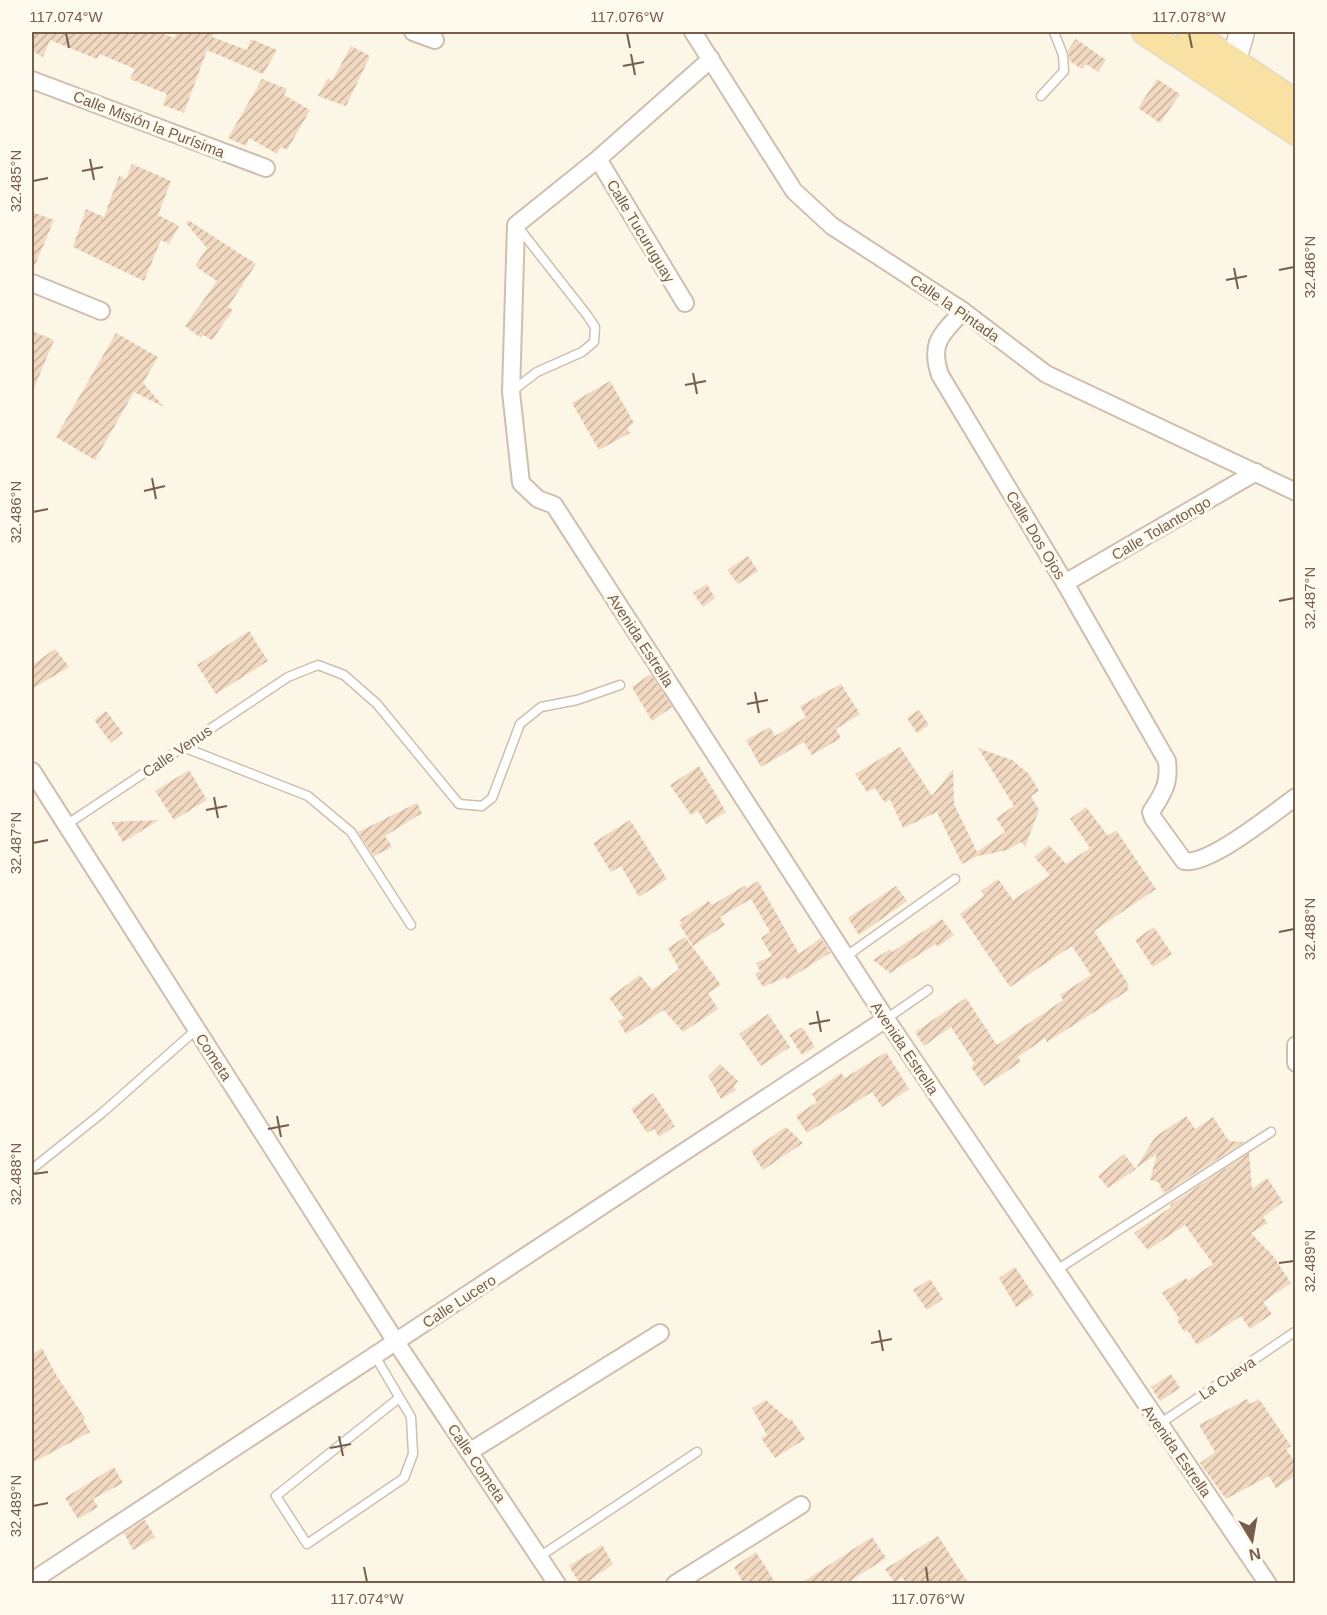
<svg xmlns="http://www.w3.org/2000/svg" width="1327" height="1615" viewBox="0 0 1327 1615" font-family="Arial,sans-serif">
<defs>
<pattern id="building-hatch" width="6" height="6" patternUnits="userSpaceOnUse" patternTransform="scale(1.5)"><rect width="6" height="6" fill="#f1d8c0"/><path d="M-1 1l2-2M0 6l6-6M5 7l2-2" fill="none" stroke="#c8b29e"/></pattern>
</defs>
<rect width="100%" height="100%" fill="#fcf6e7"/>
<!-- building -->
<g fill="url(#building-hatch)">
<polygon points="32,32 159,32 174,38 177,32 215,32 212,37 247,50 251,39 277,50 263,74 207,50 184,113 163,105 167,94 130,79 135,69 100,54 97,59 50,40 43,57 32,51"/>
<polygon points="1076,39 1106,60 1098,72 1086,64 1082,69 1070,61 1068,50"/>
<polygon points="351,46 370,56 346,106 318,96 328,78 332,81"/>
<polygon points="262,79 287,89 284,95 310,110 287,150 281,147 277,154 249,138 246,146 228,138"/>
<polygon points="1157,79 1180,94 1160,123 1138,108"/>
<polygon points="132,164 171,181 158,215 179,226 169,244 161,240 144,281 73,247 86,209 104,217 119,176 126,179"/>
<polygon points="32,212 54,220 32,272"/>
<polygon points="188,220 256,264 228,307 233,310 212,340 203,335 201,338 185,326 217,281 195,266 207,248 186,223"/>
<polygon points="32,331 54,340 32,393"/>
<polygon points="116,333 158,357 143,383 164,407 134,392 95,460 56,437"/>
<polygon points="610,381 634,423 627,428 630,433 599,450 572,403"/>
<polygon points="748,556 758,571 738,584 727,570"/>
<polygon points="707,584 715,598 703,607 693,593"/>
<polygon points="249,631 268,661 216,694 197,665"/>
<polygon points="55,649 69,667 32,689 32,665"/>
<polygon points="651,674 672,707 652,721 632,687"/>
<polygon points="841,684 860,714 836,729 841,738 812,755 804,742 761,767 746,740 770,727 775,736 806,717 800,706"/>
<polygon points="919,710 929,725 917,733 907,718"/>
<polygon points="106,711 123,733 111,743 94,720"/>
<polygon points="900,747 932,796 953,769 954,804 977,852 1005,832 996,818 1014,806 978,748 1012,760 1029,774 1039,791 1031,796 1039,810 1025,847 1021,842 1008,850 978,856 962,864 937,812 903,828 890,799 885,803 875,788 867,792 855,774"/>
<polygon points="699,766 726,812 706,824 698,811 691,815 670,785"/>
<polygon points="189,770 207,800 174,820 155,791"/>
<polygon points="417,803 422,813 385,836 392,847 374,856 358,832"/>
<polygon points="1086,807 1108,836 1116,830 1156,889 1094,931 1129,985 1127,987 1129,990 1047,1042 1045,1038 1018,1057 1021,1062 984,1086 971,1067 975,1064 951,1027 924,1046 915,1032 966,998 997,1045 1063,1000 1060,995 1091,975 1072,946 1010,987 960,914 984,896 981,891 998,879 1013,900 1050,875 1034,857 1049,845 1066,864 1090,848 1070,819"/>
<polygon points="159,820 123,842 111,822"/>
<polygon points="630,820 667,879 639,897 621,866 611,872 593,843"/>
<polygon points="758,881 799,954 821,938 830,953 787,980 786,977 763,987 755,974 760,971 756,963 772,956 761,938 770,932 751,899 720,917 725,925 693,946 679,924 682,923 680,920 709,901 712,905 746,885 747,888"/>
<polygon points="896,886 907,901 859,935 848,918"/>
<polygon points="942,919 954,935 938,947 936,944 890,973 873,960 890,949 892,952"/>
<polygon points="1154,927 1172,954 1153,967 1135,940"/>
<polygon points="685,937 721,985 708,993 718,1009 683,1032 664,1010 626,1034 618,1021 624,1018 609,998 640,975 652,990 679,969 668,948"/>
<polygon points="768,1014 790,1047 761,1066 739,1034"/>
<polygon points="802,1027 815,1047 802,1055 789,1035"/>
<polygon points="886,1052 909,1089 882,1107 872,1092 807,1133 796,1116 817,1102 812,1094 841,1073 845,1078"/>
<polygon points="720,1064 738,1081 734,1086 736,1090 721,1099 708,1076"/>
<polygon points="653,1093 675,1126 659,1137 654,1129 647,1133 631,1109"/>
<polygon points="1186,1116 1195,1129 1213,1117 1229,1141 1244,1142 1164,1193 1158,1182 1150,1180 1157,1154 1136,1168 1155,1137"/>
<polygon points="786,1127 803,1143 763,1170 751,1151"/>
<polygon points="1249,1153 1252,1189 1267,1178 1283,1202 1263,1217 1268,1223 1251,1233 1273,1256 1291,1283 1263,1302 1272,1314 1250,1329 1241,1316 1197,1345 1187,1330 1184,1332 1177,1320 1179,1318 1162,1293 1186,1278 1188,1281 1213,1264 1185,1225 1148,1250 1134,1233 1171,1207 1170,1205"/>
<polygon points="1124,1154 1136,1169 1108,1188 1098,1176"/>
<polygon points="1015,1267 1034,1295 1016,1307 999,1278"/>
<polygon points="930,1279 943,1299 927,1310 913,1290"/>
<polygon points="42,1348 55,1373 85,1418 83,1419 90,1432 32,1463 32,1354"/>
<polygon points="1171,1374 1180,1388 1160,1401 1151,1387"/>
<polygon points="1247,1399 1250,1404 1259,1399 1291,1446 1286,1449 1296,1464 1296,1475 1276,1488 1269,1476 1226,1499 1200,1463 1215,1452 1199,1425"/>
<polygon points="766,1400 789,1420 791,1419 805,1439 775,1458 761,1438 767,1435 752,1408"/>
<polygon points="114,1467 123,1483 93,1499 98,1507 78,1519 65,1498"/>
<polygon points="145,1520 155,1537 133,1550 124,1533"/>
<polygon points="938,1536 969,1584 907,1584 902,1577 895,1583 885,1569"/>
<polygon points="872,1537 886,1558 846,1584 800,1584"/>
<polygon points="602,1545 613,1564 585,1584 580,1584 569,1566"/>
<polygon points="756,1552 776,1584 744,1584 734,1567"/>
</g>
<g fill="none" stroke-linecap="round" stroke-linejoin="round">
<!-- lane casing -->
<g stroke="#cebfae" stroke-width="11">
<g id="lane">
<polyline points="1041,96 1064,71 1063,55 1054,32"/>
<polyline points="511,392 537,372 582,352 594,342 595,327 587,315 518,227"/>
<polyline points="183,747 308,796 351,832 411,925"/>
<polyline points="66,825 288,677 318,665 344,675 377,704 459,804 482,806 492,798 520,724 541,707 577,700 620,685"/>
<polyline points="845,957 955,879"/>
<polyline points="886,1019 928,990"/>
<polyline points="32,1169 102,1113 197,1029"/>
<polyline points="1055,1271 1271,1132"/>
<polyline points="375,1356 411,1417 413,1454 404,1478 307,1544 276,1496 399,1398"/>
<polyline points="1158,1425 1296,1331"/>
<polyline points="539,1557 697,1452"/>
</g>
</g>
<!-- street casing -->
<g stroke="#cebfae" stroke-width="20">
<g id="street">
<polyline points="413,32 435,40"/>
<polyline points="693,32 794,191 832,226 963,311 1046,374 1296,492"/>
<polyline points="711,59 598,159 516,225 511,392 521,483 538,499 554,505 886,1019 1268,1584"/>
<polyline points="32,80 266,168"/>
<polyline points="598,159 685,303"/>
<polyline points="32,283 101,311"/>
<path d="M963 311C942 334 929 342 940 375L1065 583 1167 761C1170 784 1163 793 1151 812L1153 818 1184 861C1209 866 1273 813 1296 797"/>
<polyline points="1065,583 1256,472"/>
<polyline points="32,771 396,1342 557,1584"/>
<polyline points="1296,1045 1296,1063"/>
<polyline points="469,1452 660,1333"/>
<polyline points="32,1581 886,1019"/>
<polyline points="675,1584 801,1505"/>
</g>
</g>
<!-- secondary casing -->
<g stroke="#d0c0ab" stroke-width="27">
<polyline id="secondary" points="1229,78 1242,32"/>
</g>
<!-- primary casing -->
<g stroke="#dbd5d0" stroke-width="28">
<g id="primary">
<polyline points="1145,32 1296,132"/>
<polyline points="1190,32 1296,103"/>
</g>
</g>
<!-- lane -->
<use href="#lane" stroke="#fff" stroke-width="8"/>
<!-- street -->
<use href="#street" stroke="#fff" stroke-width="16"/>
<!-- secondary -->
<use href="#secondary" stroke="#fff" stroke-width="24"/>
<!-- primary -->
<use href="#primary" stroke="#f8e1a2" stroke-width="26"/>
</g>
<!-- ticks -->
<path fill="none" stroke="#755f4c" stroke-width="2" d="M66 33 69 48M627 33 630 48M1189 33 1192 48M631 54 635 75M623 66 644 62M90 159 94 180M82 171 103 167M33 181 48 178M1234 268 1238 289M1279 270 1294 267M1226 280 1247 276M693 373 697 394M685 385 706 381M152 478 156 499M144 491 165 486M33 512 48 509M1279 601 1294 598M755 692 759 713M747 704 768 700M214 797 218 818M206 810 227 806M33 843 48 840M1279 932 1294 929M817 1011 821 1032M809 1024 830 1020M277 1116 281 1137M268 1129 289 1125M33 1174 48 1172M1279 1263 1294 1261M879 1330 883 1351M871 1343 892 1339M339 1436 343 1456M330 1448 351 1444M33 1506 48 1503M364 1567 367 1582M926 1567 928 1582"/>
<g text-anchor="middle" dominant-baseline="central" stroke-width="6" stroke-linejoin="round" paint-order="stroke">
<!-- street labels -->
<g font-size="15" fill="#755f4c" stroke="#fffaee">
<text transform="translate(149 124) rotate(21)">Calle Misión la Purísima</text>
<text transform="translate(641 231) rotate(59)">Calle Tucuruguay</text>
<text transform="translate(955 308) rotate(35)">Calle la Pintada</text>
<text transform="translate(1161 528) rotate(-30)">Calle Tolantongo</text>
<text transform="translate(1036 535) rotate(59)">Calle Dos Ojos</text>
<text transform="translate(641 640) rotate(57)">Avenida Estrella</text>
<text transform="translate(177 751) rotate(-34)">Calle Venus</text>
<text transform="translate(905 1048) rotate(56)">Avenida Estrella</text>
<text transform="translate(214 1057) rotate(57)">Cometa</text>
<text transform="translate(459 1301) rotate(-33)">Calle Lucero</text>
<text transform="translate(1227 1378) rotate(-34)">La Cueva</text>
<text transform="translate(1177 1451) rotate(55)">Avenida Estrella</text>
<text transform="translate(477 1463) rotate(56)">Calle Cometa</text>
</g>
</g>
<!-- border -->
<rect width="1327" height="1615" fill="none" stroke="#fffaee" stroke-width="66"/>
<!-- north arrow -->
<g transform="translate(1252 1540) rotate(169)" stroke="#fffaee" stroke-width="4.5" paint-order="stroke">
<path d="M0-4.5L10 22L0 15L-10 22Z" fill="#755f4c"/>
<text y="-9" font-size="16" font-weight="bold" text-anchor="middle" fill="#755f4c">N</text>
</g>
<rect x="33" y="33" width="1261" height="1549" fill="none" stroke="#755f4c" stroke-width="2"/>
<g font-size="15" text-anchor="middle" fill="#755f4c">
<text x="66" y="22">117.074°W</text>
<text x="627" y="22">117.076°W</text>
<text x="1189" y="22">117.078°W</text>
<text transform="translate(16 181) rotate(-90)" y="5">32.485°N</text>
<text transform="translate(1310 267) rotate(-90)" y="5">32.486°N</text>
<text transform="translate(16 512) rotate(-90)" y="5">32.486°N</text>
<text transform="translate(1310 598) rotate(-90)" y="5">32.487°N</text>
<text transform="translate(16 843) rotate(-90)" y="5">32.487°N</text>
<text transform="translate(1310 929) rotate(-90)" y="5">32.488°N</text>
<text transform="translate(16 1174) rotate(-90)" y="5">32.488°N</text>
<text transform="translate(1310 1261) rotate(-90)" y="5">32.489°N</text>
<text transform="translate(16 1506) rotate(-90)" y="5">32.489°N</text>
<text x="367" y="1604">117.074°W</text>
<text x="928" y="1604">117.076°W</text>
</g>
</svg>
